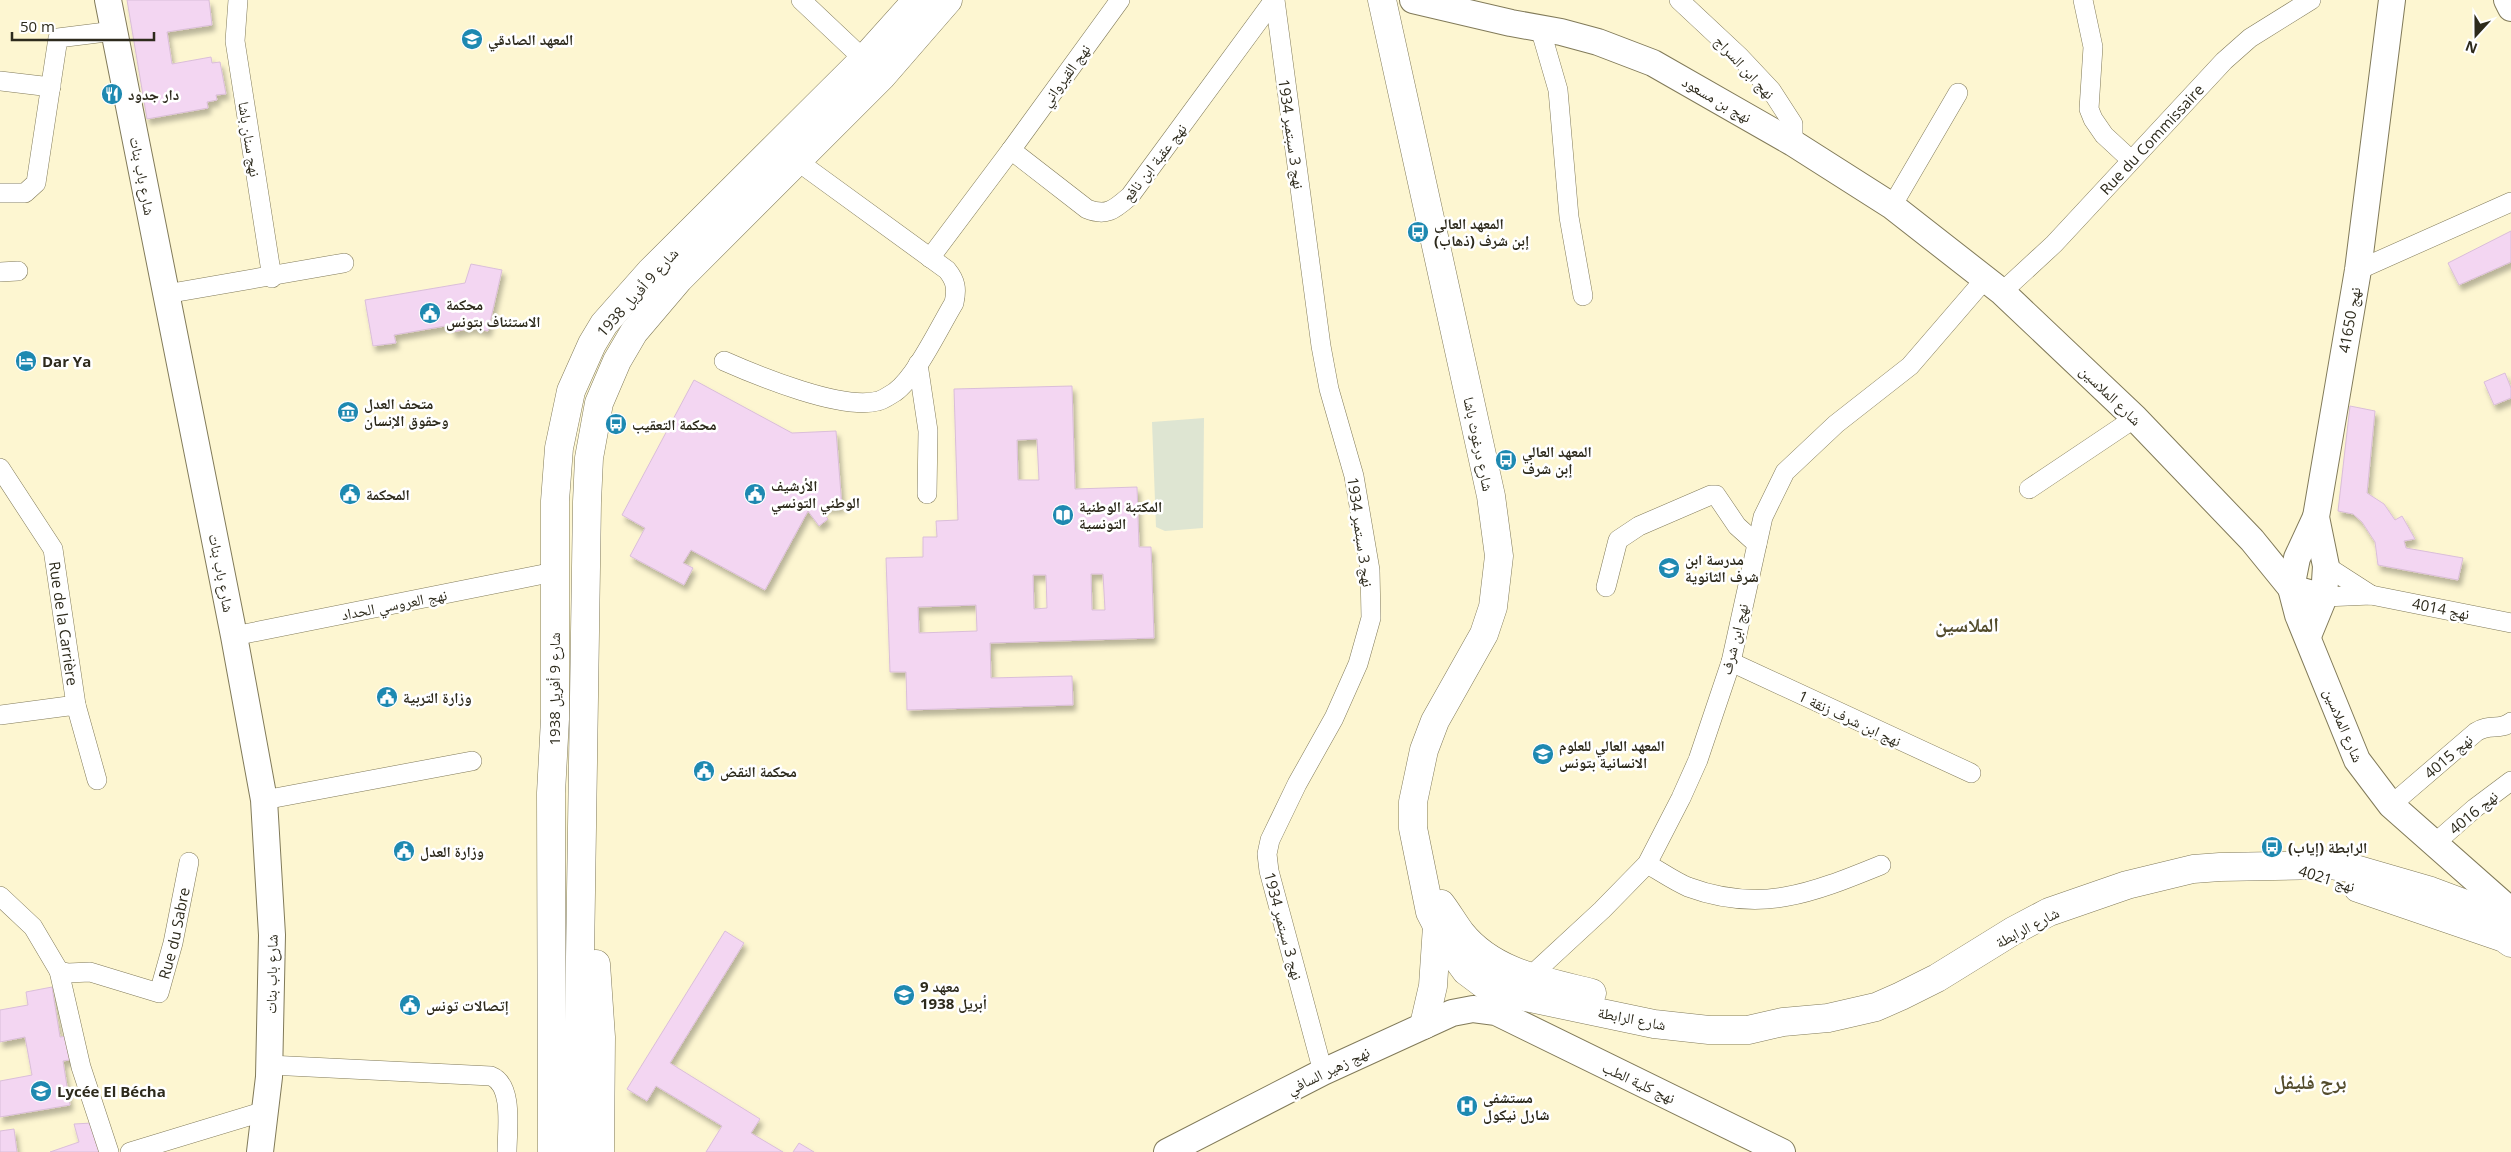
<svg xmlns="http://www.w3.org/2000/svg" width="2511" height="1152" viewBox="0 0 2511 1152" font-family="'Open Sans','Noto Naskh Arabic',sans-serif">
<defs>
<filter id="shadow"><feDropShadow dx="3" dy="5.5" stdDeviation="2.5" flood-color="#0004"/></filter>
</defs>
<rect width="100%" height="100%" fill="#fdf6d1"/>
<!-- green -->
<polygon fill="#dee5d2" points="1204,418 1203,528 1165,531 1156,527 1152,422"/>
<!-- building -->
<g fill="#f3d6f2" stroke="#dabed9" fill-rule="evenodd" filter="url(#shadow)">
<polygon points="127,0 209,0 212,25 167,32 172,64 211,57 212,63 220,62 226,94 216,95 217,100 207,102 208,108 147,119"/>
<polygon points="2511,231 2511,262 2459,285 2448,263"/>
<polygon points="471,264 502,270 488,331 472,328 453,332 451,325 394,335 396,343 373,346 365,300 465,283"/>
<polygon points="2505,373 2511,388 2511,398 2494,405 2484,382"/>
<polygon points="694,380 792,433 836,431 842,507 819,508 828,519 819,526 808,511 765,590 691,550 683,563 693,568 684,585 630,556 645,528 622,515"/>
<path d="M1072 386 1075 489 1137 487 1139 547H1151L1154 638 990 643 991 678 1072 676 1073 705 907 710 906 672H890L886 558 923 557V537H937L936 521 958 520 954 389ZM1037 439 1039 480H1018L1017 440ZM1091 574H1103L1105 610H1092ZM1033 575H1046L1047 608 1034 609ZM976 605 977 631 919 633 918 607Z"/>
<polygon points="2350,406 2375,411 2367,493 2384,504 2395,520 2402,516 2415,539 2404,541 2406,548 2463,558 2458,580 2378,565 2375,542 2362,522 2353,514 2338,511"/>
<polygon points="725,931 744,943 670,1063 760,1119 751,1133 783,1152 706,1152 722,1126 656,1086 647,1101 627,1089"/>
<polygon points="52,987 60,1037 69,1036 74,1059 63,1061 70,1105 0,1117 0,1081 32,1075 25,1037 0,1042 0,1010 28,1005 26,992"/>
<polygon points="92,1123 101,1152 50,1152 79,1142 74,1124"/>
<polygon points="14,1129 17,1152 0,1152 0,1131"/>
<polygon points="799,1143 814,1152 793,1152"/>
</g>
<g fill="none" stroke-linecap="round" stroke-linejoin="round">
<!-- street casing -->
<g stroke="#817a59" stroke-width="20">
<g id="street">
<polyline points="238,0 235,41 272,278"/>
<polyline points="801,0 873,68"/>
<polyline points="1275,0 1321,346 1329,389 1354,476 1370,570 1371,618 1358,664 1334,718 1297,784 1270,840 1267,854 1269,871 1323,1072"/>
<polyline points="1679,0 1740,57 1771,90 1793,124 1793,143"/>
<polyline points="2083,0 2093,47 2089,109 2093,119 2104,135 2131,160"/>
<polyline points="1540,28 1558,90 1569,217 1583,296"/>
<polyline points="0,81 51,87"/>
<polyline points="1011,150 1120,0"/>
<polyline points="0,193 25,193 36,183 58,38 114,31"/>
<polyline points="1892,206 1958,93"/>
<path d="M930 258 1011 150 1087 209C1107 217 1115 209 1130 196L1274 0"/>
<polyline points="2358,270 2511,202"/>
<polyline points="0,272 18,271"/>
<path id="s1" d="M2002 292 2054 244 2224 61 2250 38 2311 0"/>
<polyline points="166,294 344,263"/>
<path d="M724 361C758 376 843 411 878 401 883 400 890 395 895 392 916 377 940 326 954 303 957 289 956 281 947 270L789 155"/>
<polyline points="918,364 928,431 927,494"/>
<path id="s2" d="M0 468 53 549 76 705"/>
<polyline points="2029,489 2135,418"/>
<polyline points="2326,566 2371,595"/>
<polyline points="1606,587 1618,540 1639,526 1711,495 1716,495 1737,526 1757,544"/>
<polyline points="2324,597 2371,595 2511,623"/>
<polyline points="234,636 554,572"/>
<polyline points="1731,662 1971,773"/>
<polyline points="0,715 76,705 97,780"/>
<polyline points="264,800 472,761"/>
<path d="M2391 805 2476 732C2489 723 2500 731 2511 722"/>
<polyline points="2434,844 2475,808 2511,781"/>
<path d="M1647 864C1660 871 1674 881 1688 887 1761 914 1812 893 1881 865"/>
<polyline points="0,896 33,927 59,971 81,1067 109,1152"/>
<path id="s3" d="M59 971 68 973 90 972 159 993 173 943 189 862"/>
<polyline points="1523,983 1602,910 1647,864 1681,798 1698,760 1731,662 1763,517 1785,472 1836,424 1910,366 1985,279"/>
<path d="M269 1065 491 1076C514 1085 507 1130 507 1152"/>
<polyline points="130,1152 265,1111"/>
</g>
</g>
<!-- secondary casing -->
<g stroke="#817a59" stroke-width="28">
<g id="secondary">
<polyline points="108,0 234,636 264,800 272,935 269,1077 260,1152"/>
<polyline points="1413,0 1511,23 1561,32 1598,42 1653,63 1793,143 1892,206 2002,292 2135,418 2252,540 2291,588 2324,597"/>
<polyline points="2507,0 2511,8"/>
<polyline points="2316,517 2297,558 2291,588 2298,615 2357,760 2391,805 2511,911"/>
<polyline points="2308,636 2324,597 2326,566 2316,517 2358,270 2392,0"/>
<polyline points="1167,1152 1323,1072 1452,1013 1473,1009 1496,1012 1782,1152"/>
</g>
</g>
<!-- primary casing -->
<g stroke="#817a59" stroke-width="29">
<g id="primary">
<polyline points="1382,0 1491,496 1499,556 1493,607 1484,634 1435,721 1424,750 1413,802 1413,828 1430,912 1447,945 1466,971 1490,989 1511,994 1654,1024 1709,1030 1748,1030 1783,1022 1828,1018 1876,1007 1901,996 1937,978 2013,931 2049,912 2127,885 2193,869 2220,867 2330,865 2355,869 2431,891 2511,921"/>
<polyline points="2358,888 2504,938 2511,943"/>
<path d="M1441 904C1448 913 1454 924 1461 933 1493 973 1544 981 1592 993"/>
<polyline points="596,964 601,1037 600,1152"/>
<polyline points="1424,1025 1433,986 1437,926"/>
<polyline points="552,1152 551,793 555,719 555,501 559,448 571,391 592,344 604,324 650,272 864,59 917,0"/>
<polyline points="577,1152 587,502 589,458 599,403 617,361 634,332 679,279 882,76 948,0"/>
</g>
</g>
<!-- street -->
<use href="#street" stroke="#fff" stroke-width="19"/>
<!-- secondary -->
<use href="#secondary" stroke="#fff" stroke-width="26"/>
<!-- primary -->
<use href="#primary" stroke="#fff" stroke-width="28"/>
</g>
<!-- icons -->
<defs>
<g id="school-disc" transform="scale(1.125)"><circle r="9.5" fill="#1e89b1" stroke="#fff"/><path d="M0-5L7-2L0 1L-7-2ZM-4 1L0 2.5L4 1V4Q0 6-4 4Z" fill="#fff"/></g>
<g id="restaurant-disc" transform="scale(1.125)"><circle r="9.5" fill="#1e89b1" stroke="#fff"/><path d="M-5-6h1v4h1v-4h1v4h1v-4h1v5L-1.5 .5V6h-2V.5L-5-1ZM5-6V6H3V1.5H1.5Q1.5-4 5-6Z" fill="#fff"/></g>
<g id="bus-disc" transform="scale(1.125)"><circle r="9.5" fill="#1e89b1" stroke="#fff"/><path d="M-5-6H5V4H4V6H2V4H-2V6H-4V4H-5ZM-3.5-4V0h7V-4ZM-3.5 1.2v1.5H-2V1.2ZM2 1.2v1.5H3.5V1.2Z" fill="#fff"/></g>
<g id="civic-disc" transform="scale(1.125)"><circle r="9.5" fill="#1e89b1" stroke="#fff"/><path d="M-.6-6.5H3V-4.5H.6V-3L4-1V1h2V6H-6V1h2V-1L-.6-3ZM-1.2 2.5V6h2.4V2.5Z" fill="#fff"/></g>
<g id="hotel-disc" transform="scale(1.125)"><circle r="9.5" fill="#1e89b1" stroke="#fff"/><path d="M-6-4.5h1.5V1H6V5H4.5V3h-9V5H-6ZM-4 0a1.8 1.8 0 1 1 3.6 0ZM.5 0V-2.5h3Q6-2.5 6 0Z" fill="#fff"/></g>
<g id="museum-disc" transform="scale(1.125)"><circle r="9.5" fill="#1e89b1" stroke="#fff"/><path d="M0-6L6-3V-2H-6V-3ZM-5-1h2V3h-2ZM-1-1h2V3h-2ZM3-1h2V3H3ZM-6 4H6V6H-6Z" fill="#fff"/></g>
<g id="library-disc" transform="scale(1.125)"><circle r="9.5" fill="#1e89b1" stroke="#fff"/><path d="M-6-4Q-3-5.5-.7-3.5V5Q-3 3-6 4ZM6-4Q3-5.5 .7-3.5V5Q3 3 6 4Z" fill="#fff"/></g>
<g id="university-disc" transform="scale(1.125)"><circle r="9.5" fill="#1e89b1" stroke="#fff"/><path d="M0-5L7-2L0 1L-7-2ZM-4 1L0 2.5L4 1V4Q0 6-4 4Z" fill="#fff"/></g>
<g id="hospital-disc" transform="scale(1.125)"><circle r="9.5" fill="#1e89b1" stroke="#fff"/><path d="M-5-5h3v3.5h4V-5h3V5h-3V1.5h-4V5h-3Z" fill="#fff"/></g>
</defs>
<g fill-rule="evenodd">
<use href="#school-disc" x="472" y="39"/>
<use href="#restaurant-disc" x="112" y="94"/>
<use href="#bus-disc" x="1418" y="232"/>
<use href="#civic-disc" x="430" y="313"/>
<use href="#hotel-disc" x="26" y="361"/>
<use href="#museum-disc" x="348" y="412"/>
<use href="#bus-disc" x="616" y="424"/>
<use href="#bus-disc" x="1506" y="460"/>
<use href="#civic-disc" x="350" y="494"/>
<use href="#civic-disc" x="755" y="494"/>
<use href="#library-disc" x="1063" y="515"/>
<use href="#school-disc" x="1669" y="568"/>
<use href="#civic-disc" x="387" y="697"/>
<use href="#university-disc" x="1543" y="754"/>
<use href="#civic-disc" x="704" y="771"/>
<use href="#bus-disc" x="2272" y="847"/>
<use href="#civic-disc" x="404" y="851"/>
<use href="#school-disc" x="904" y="995"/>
<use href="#civic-disc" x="410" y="1005"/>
<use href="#school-disc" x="41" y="1091"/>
<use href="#hospital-disc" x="1467" y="1106"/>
</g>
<g text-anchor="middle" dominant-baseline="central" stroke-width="5" stroke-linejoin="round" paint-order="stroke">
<!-- poi labels -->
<g font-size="15" font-weight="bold" fill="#2d2a1c" stroke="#fff" text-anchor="start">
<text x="488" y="39">المعهد الصادقي</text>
<text x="128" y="94">دار جدود</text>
<text x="1434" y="223">المعهد العالي<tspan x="1434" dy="17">إبن شرف (ذهاب)</tspan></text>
<text x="446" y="304">محكمة<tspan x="446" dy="17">الاستئناف بتونس</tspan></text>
<text x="42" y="361">Dar Ya</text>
<text x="364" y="403">متحف العدل<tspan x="364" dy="17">وحقوق الإنسان</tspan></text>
<text x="632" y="424">محكمة التعقيب</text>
<text x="1522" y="451">المعهد العالي<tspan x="1522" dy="17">إبن شرف</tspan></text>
<text x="771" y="485">الأرشيف<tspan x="771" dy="17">الوطني التونسي</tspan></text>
<text x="366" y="494">المحكمة</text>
<text x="1079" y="506">المكتبة الوطنية<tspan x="1079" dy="17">التونسية</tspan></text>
<text x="1685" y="559">مدرسة ابن<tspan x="1685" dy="17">شرف الثانوية</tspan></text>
<text x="403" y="697">وزارة التربية</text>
<text x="1559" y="745">المعهد العالي للعلوم<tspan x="1559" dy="17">الانسانية بتونس</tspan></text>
<text x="720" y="771">محكمة النقض</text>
<text x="2288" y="847">الرابطة (إياب)</text>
<text x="420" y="851">وزارة العدل</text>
<text x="920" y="986">معهد 9<tspan x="920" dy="17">أبريل 1938</tspan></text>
<text x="426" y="1005">إتصالات تونس</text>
<text x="57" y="1091">Lycée El Bécha</text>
<text x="1483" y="1097">مستشفى<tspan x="1483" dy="17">شارل نيكول</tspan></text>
</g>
<!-- street labels -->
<g font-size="15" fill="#2d2a1c" stroke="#fff">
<text transform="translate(1745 67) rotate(47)">نهج ابن السراج</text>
<text transform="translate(1065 75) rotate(-54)">نهج القيرواني</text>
<text transform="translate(1717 99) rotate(30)">نهج بن مسعود</text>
<text transform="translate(1292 134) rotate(82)">نهج 3 سبتمبر 1934</text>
<text transform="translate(250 139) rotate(81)">نهج سنان باشا</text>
<text stroke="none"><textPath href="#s1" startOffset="214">Rue du Commissaire</textPath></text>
<text transform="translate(1154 162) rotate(-52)">نهج عقبة ابن نافع</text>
<text transform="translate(143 176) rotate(79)">شارع باب بنات</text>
<text transform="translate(637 292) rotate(-48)">شارع 9 أفريل 1938</text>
<text transform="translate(2349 320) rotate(-80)">نهج 41650</text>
<text transform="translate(2111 395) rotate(44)">شارع الملاسين</text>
<text transform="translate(1479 444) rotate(78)">شارع درغوث باشا</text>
<text transform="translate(1361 532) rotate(82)">نهج 3 سبتمبر 1934</text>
<text transform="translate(222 573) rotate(79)">شارع باب بنات</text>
<text transform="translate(394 604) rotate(-11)">نهج العروسي الحداد</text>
<text transform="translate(2441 608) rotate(11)">نهج 4014</text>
<text stroke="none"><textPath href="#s2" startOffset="172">Rue de la Carrière</textPath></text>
<text transform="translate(1734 639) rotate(-76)">نهج ابن شرف</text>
<text transform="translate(554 689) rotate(-90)">شارع 9 أفريل 1938</text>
<text transform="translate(1850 718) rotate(25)">نهج ابن شرف زنقة 1</text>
<text transform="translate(2344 725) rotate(67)">شارع الملاسين</text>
<text transform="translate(2448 756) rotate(-41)">نهج 4015</text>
<text transform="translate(2473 812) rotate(-40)">نهج 4016</text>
<text transform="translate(2327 878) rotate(17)">نهج 4021</text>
<text transform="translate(1284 926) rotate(75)">نهج 3 سبتمبر 1934</text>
<text transform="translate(2027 927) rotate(-28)">شارع الرابطة</text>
<text stroke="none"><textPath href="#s3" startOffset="165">Rue du Sabre</textPath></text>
<text transform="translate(271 974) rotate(-89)">شارع باب بنات</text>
<text transform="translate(1632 1018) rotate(11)">شارع الرابطة</text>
<text transform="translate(1328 1070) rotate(-26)">نهج زهير السافي</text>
<text transform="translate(1639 1082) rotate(25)">نهج كلية الطب</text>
</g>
<!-- district labels -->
<g font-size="20" font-weight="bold" fill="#534c2c" stroke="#fff">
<text x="1967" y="624">الملاسين</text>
<text x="2310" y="1081">برج فليفل</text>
</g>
</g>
<!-- north arrow -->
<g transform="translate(2476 35) rotate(201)" stroke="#ffffff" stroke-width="4" paint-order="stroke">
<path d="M0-4L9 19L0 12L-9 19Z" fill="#2d2a1c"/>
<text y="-8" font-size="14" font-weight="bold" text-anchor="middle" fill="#2d2a1c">N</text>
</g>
<!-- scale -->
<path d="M12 32v8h142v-8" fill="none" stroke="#2d2a1c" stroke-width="2.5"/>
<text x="20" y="32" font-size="15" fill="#2d2a1c" stroke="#ffffff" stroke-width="4" paint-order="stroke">50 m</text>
</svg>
